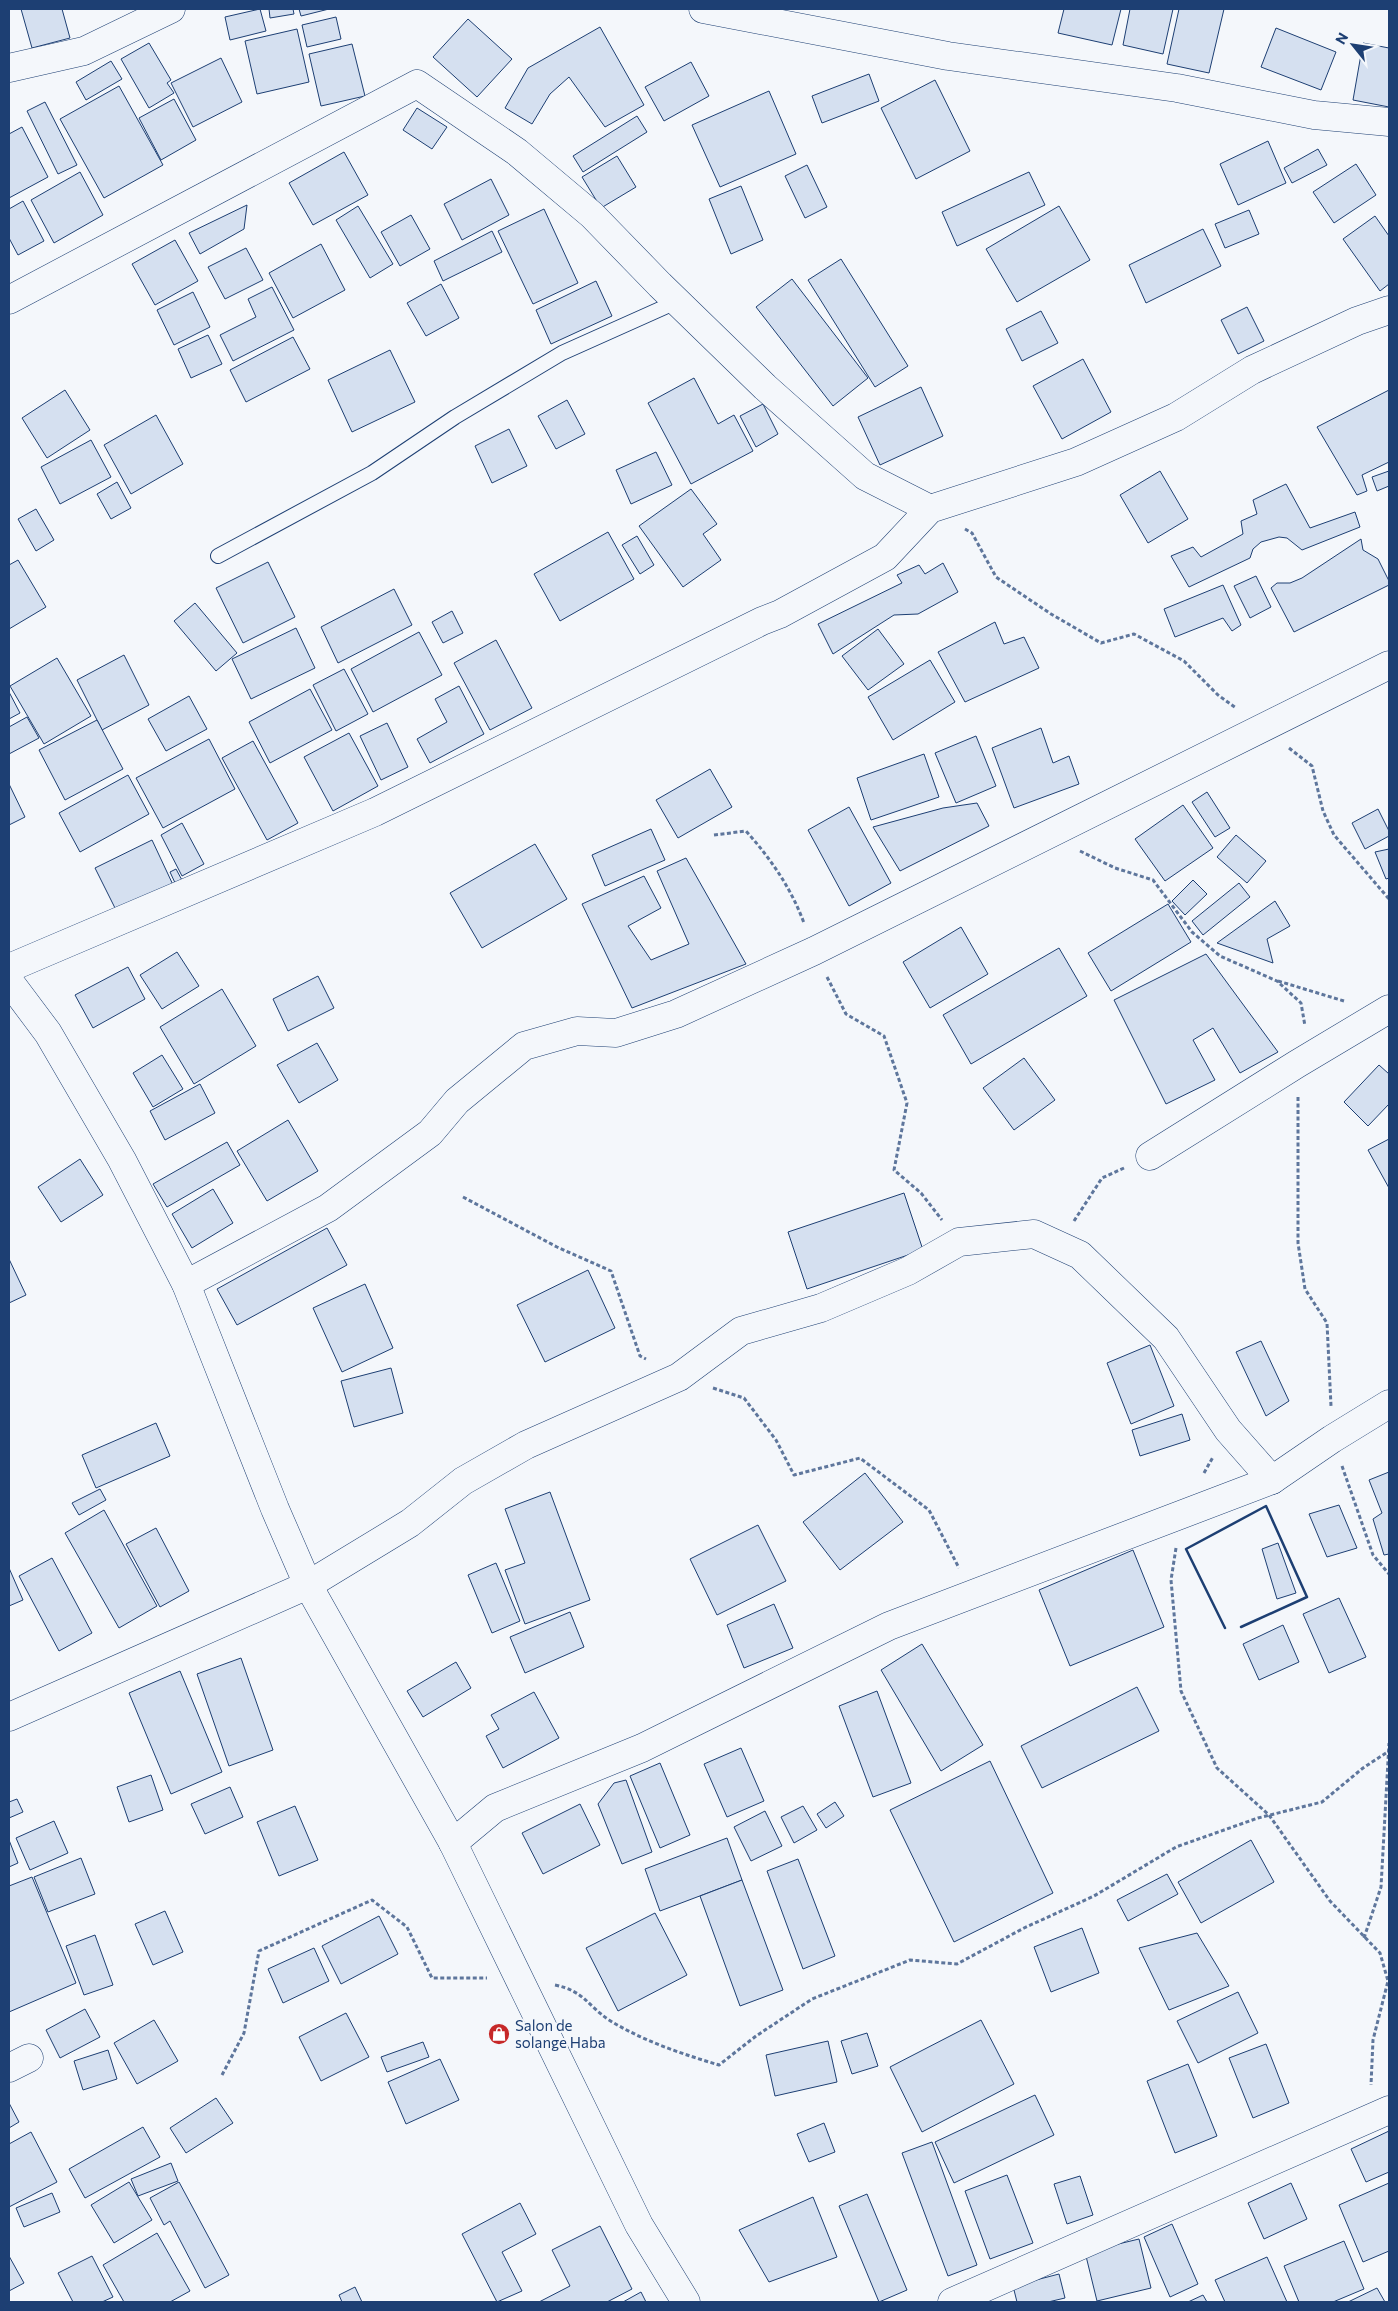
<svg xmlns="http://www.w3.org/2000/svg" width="1398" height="2311" viewBox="0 0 1398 2311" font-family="Commissioner,sans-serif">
<rect width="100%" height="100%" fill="#f4f7fb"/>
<!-- building -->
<g fill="#d5e0f0" stroke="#1d3f73">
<polygon points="21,9 62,9 70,38 32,48"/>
<polygon points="260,9 266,31 230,40 225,17"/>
<polygon points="269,9 293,9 294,14 270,18"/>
<polygon points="299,9 329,9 301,16"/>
<polygon points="1064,9 1121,9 1112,45 1058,33"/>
<polygon points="1130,9 1173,9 1163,54 1123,45"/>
<polygon points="1179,9 1224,9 1209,73 1167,64"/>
<polygon points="336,17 341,39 307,47 302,25"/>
<polygon points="468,19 512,59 477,97 433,57"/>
<polygon points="600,27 644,105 605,127 569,77 550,94 532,124 505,108 528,68"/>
<polygon points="1276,28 1336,52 1321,90 1261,67"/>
<polygon points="297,29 309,82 257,94 245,41"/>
<polygon points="149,43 171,80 167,83 174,93 149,108 121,59"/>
<polygon points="1363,43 1389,48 1389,107 1353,100"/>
<polygon points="352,44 365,96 321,106 309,54"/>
<polygon points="221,58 242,102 193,127 171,83"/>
<polygon points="111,61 122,79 86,100 76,82"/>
<polygon points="691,62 709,96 664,121 645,87"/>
<polygon points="869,74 879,101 822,123 812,96"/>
<polygon points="935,80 970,151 916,179 881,108"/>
<polygon points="119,86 163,165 104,198 60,119"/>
<polygon points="769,91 796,154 720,187 692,125"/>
<polygon points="174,99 196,140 161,160 139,118"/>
<polygon points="45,102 77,165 58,174 27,111"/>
<polygon points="417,108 447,127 432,149 403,130"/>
<polygon points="637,116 647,132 583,172 573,156"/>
<polygon points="22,127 48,177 9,198 9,134"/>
<polygon points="1268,141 1286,183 1238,205 1220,164"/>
<polygon points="1318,149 1327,165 1292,183 1284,168"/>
<polygon points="344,152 368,195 313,225 289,183"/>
<polygon points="617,156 636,187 601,208 582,177"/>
<polygon points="1356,164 1376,195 1334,223 1313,192"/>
<polygon points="807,165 827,207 805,218 785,176"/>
<polygon points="80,172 103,215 54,243 31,200"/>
<polygon points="1029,172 1045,205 957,246 942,212"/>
<polygon points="491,179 509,215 462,240 444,204"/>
<polygon points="741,186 763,240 731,254 709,199"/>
<polygon points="23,201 44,241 18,255 9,238 9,209"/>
<polygon points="247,205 244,229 200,254 189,233"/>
<polygon points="358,206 393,264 370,278 336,220"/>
<polygon points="1059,206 1090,260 1017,302 986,249"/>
<polygon points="544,209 578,283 533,304 498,231"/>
<polygon points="1249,210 1259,234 1225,248 1215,224"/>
<polygon points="411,215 430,249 400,266 381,232"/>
<polygon points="1375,216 1389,236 1389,284 1380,291 1343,239"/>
<polygon points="1203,229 1221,266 1146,303 1129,265"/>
<polygon points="492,231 502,252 443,281 434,261"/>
<polygon points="175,240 198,281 155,305 132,264"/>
<polygon points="321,244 345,290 293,318 269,273"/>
<polygon points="246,248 263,280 225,299 208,267"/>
<polygon points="841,259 908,366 875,387 808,280"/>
<polygon points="792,279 868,378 833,406 756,307"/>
<polygon points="596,281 612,316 551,344 536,310"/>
<polygon points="441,284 459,318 426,336 407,303"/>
<polygon points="272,287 294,330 233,361 220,335 256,317 248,299"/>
<polygon points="193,292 210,327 174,345 157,310"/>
<polygon points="1247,307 1264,341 1238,354 1221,320"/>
<polygon points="1041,311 1058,343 1022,361 1006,329"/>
<polygon points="208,335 222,364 191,378 178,349"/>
<polygon points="293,337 310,369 246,402 230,370"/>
<polygon points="390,350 415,402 352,432 328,380"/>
<polygon points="1083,359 1111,412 1062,439 1033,386"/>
<polygon points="694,378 718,424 734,415 753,451 691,484 648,403"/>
<polygon points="921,387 943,436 880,465 858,417"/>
<polygon points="65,390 90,430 47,458 22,418"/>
<polygon points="1389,390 1389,462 1362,475 1367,491 1357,495 1317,427"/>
<polygon points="567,400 585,434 556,449 538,416"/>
<polygon points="763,404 778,434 756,447 740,416"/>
<polygon points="156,415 183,464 131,494 104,445"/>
<polygon points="509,429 527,466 492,483 475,446"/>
<polygon points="91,440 111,477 60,504 41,467"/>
<polygon points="656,452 672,485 631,504 616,470"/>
<polygon points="1160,471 1188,519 1148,543 1120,495"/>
<polygon points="1389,471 1389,486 1377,491 1372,477"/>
<polygon points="117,482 131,508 111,519 97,494"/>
<polygon points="1286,484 1310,528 1355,512 1360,527 1302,550 1287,538 1279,537 1261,542 1253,549 1250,558 1189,587 1171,556 1193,547 1201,557 1243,534 1241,521 1257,514 1253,500"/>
<polygon points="691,489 717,524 703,534 721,560 683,587 639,526"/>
<polygon points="36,509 54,540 36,551 18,519"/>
<polygon points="608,532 634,579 560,621 534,574"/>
<polygon points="637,536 654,565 640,574 622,545"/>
<polygon points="1361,539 1363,550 1378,559 1389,581 1389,585 1294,632 1271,588 1277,583 1290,583 1302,578"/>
<polygon points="18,560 46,607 9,629 9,565"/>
<polygon points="268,562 295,617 243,643 216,588"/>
<polygon points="943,563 958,592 918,614 894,615 833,654 818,624 902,583 897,575 919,565 925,574"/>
<polygon points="1256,576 1271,607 1250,618 1234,586"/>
<polygon points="1223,585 1241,625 1232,631 1223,618 1175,637 1164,609"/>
<polygon points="394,589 412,625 338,663 321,627"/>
<polygon points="195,603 237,653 216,671 174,621"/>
<polygon points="452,611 463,633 443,643 432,622"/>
<polygon points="995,622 1004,644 1024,637 1039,668 965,702 938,652"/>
<polygon points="296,628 315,668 251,699 232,659"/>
<polygon points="878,629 904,664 868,690 842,656"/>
<polygon points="419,632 442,675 373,712 351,669"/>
<polygon points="496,640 532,708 490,730 454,663"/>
<polygon points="124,655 149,705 102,730 77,680"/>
<polygon points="57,658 91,716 44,744 10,686"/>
<polygon points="930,660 955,702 893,740 868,697"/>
<polygon points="344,669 368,714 336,731 313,685"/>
<polygon points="459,686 484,734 430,763 417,739 447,722 435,699"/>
<polygon points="310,689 332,730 270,763 249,722"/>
<polygon points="9,692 20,713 9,719"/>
<polygon points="189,696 207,729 166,751 148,719"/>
<polygon points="27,717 39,738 9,754 9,727"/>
<polygon points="97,720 123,769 65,800 39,750"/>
<polygon points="387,723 408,767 381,780 360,736"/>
<polygon points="1041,728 1053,763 1069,756 1079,784 1014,808 992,748"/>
<polygon points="349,733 378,786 333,811 304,757"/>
<polygon points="976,736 996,786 956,803 935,753"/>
<polygon points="209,739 235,789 163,828 136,778"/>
<polygon points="253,741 298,823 267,840 222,758"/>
<polygon points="924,754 939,797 871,820 857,778"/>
<polygon points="710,769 732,807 678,838 656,800"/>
<polygon points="128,775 149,814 80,852 59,813"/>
<polygon points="9,784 25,817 9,825"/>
<polygon points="1207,792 1230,828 1215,837 1192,802"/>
<polygon points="977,803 989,826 900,871 873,827 943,808"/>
<polygon points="1183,805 1213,848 1165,881 1135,839"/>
<polygon points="849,807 891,883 849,906 808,830"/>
<polygon points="1378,809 1389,831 1389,836 1365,849 1352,823"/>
<polygon points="182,823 204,864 182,876 161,835"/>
<polygon points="651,829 665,860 605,886 592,855"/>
<polygon points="1236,835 1266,861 1247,883 1217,857"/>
<polygon points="152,840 174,887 118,914 95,868"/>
<polygon points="535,844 567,899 482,948 450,893"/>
<polygon points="1389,849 1389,878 1386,879 1375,852"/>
<polygon points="686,858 746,964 632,1008 582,904 644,876 661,908 628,926 651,960 689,944 657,871"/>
<polygon points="176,869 183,882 176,885 170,872"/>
<polygon points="1193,880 1207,894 1185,915 1172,901"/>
<polygon points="1239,883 1250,897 1203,935 1192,921"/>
<polygon points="1275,901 1290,926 1267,939 1273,963 1217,943"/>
<polygon points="1168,904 1191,942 1111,991 1088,953"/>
<polygon points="961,927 988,974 930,1008 903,962"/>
<polygon points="1059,948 1087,996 971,1064 943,1015"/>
<polygon points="177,952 199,986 162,1009 140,975"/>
<polygon points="1206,954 1278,1052 1240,1073 1213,1028 1193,1040 1215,1080 1166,1104 1114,1000"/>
<polygon points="128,967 145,999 93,1028 75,995"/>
<polygon points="318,976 334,1008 288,1031 273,999"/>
<polygon points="222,989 256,1046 194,1084 160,1027"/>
<polygon points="317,1043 338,1080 299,1103 277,1065"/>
<polygon points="162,1055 183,1089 153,1107 133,1073"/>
<polygon points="1024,1058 1055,1100 1014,1130 983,1088"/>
<polygon points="1379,1065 1389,1074 1389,1104 1368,1126 1344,1102"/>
<polygon points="200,1084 215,1113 165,1140 150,1111"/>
<polygon points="288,1120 318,1171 267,1201 237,1151"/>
<polygon points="1389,1139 1389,1188 1368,1150"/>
<polygon points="227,1142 240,1165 167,1207 153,1184"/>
<polygon points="80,1159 103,1195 61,1222 38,1187"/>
<polygon points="213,1189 233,1223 192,1248 172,1214"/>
<polygon points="904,1193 923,1250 807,1289 788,1232"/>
<polygon points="327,1228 347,1265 237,1325 217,1289"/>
<polygon points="9,1259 26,1295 9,1303"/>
<polygon points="588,1270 615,1328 545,1362 517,1305"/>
<polygon points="365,1284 393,1348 342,1372 313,1308"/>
<polygon points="1261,1341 1289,1401 1266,1416 1236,1352"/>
<polygon points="1150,1345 1174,1406 1131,1424 1107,1363"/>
<polygon points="391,1368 403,1413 354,1427 341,1381"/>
<polygon points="1182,1414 1190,1440 1140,1456 1132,1430"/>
<polygon points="156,1423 170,1456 96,1488 82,1455"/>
<polygon points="1389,1472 1389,1554 1384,1555 1373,1519 1382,1513 1369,1480"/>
<polygon points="865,1473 903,1522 840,1570 803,1522"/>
<polygon points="100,1489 106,1500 79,1515 72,1503"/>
<polygon points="550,1492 590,1600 525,1624 505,1570 525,1563 505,1509"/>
<polygon points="1339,1505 1357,1548 1327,1557 1309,1514"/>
<polygon points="104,1510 157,1606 119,1628 65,1533"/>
<polygon points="758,1525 786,1581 717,1615 690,1559"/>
<polygon points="156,1528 189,1591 160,1607 126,1544"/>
<polygon points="1278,1543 1296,1593 1277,1599 1262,1549"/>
<polygon points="1133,1550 1164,1627 1070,1666 1039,1590"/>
<polygon points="52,1558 92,1633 59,1651 19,1576"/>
<polygon points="496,1563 520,1621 492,1633 468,1575"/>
<polygon points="9,1568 23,1600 9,1606"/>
<polygon points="1339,1598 1366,1657 1329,1673 1303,1614"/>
<polygon points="774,1604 793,1648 744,1668 727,1625"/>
<polygon points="570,1612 584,1647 525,1673 510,1637"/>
<polygon points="1283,1625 1299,1662 1259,1680 1243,1644"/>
<polygon points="922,1644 983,1745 941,1771 881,1670"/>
<polygon points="241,1658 273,1750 229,1766 197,1674"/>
<polygon points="456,1662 471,1688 423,1717 407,1691"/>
<polygon points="180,1671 222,1772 171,1794 129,1693"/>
<polygon points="1137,1687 1159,1731 1042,1788 1021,1746"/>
<polygon points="877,1691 911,1783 873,1797 839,1706"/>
<polygon points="534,1692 559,1738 503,1768 486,1736 499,1729 491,1715"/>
<polygon points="741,1748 764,1801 727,1817 704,1764"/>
<polygon points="990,1761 1053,1893 954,1942 890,1810"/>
<polygon points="660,1763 690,1835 660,1848 630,1776"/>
<polygon points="151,1775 163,1810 129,1822 117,1787"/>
<polygon points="626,1780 652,1852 622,1864 598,1804 614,1783"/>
<polygon points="230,1787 243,1817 205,1834 191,1804"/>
<polygon points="17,1799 23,1812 9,1818 9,1802"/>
<polygon points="835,1802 844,1816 826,1828 817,1814"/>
<polygon points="580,1804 600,1845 543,1874 522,1833"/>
<polygon points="295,1806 318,1860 279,1876 257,1822"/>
<polygon points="803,1806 817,1830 794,1843 781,1817"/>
<polygon points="765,1811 782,1846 751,1861 734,1827"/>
<polygon points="54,1821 68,1853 30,1870 16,1838"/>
<polygon points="727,1838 742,1880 660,1911 645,1869"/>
<polygon points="9,1840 18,1863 9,1867"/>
<polygon points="1251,1840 1274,1882 1201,1923 1178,1882"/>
<polygon points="81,1858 95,1894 48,1912 34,1877"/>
<polygon points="798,1859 835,1956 803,1969 767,1871"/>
<polygon points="1167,1874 1178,1894 1128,1921 1117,1900"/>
<polygon points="32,1877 76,1983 9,2012 9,1886"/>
<polygon points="742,1880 783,1990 740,2006 700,1896"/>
<polygon points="165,1911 183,1952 153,1965 135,1924"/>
<polygon points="655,1913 687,1975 618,2011 586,1948"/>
<polygon points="379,1916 398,1954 341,1984 322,1946"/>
<polygon points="1082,1928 1099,1973 1051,1992 1034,1947"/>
<polygon points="1197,1933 1229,1986 1169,2010 1139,1948"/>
<polygon points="95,1935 113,1985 84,1995 66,1946"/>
<polygon points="314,1948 329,1981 283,2003 268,1969"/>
<polygon points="1238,1992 1258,2033 1198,2063 1177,2021"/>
<polygon points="85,2009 100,2037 60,2058 46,2030"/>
<polygon points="346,2013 369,2057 321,2081 299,2037"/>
<polygon points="154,2020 178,2061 137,2084 114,2043"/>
<polygon points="981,2020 1014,2084 922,2132 890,2067"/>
<polygon points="867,2033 878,2066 852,2074 841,2041"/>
<polygon points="828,2041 837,2082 775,2096 766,2055"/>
<polygon points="423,2042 429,2057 387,2072 381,2057"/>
<polygon points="1266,2044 1289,2103 1253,2118 1229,2058"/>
<polygon points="108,2050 117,2079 83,2090 74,2061"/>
<polygon points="440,2059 459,2100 406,2124 388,2082"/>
<polygon points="1188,2064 1217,2136 1175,2153 1147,2081"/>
<polygon points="1035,2095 1054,2135 954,2183 935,2142"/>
<polygon points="216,2098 233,2123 186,2153 170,2128"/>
<polygon points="9,2103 19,2122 9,2128"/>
<polygon points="824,2123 835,2152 809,2162 797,2134"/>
<polygon points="143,2127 160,2157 85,2198 69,2169"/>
<polygon points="1389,2131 1389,2172 1366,2182 1351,2149"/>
<polygon points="31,2132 57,2182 9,2207 9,2144"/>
<polygon points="932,2142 977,2265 948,2276 902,2153"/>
<polygon points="171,2163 178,2181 138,2196 131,2179"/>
<polygon points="1007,2175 1033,2243 990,2259 965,2191"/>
<polygon points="1080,2176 1093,2215 1067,2224 1054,2184"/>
<polygon points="129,2182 152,2220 114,2243 91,2205"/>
<polygon points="179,2182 229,2275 205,2288 170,2221 164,2225 150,2198"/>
<polygon points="1291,2183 1307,2219 1264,2239 1248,2203"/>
<polygon points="1389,2183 1389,2251 1363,2262 1339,2205"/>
<polygon points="52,2193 60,2212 24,2227 16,2208"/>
<polygon points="867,2194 907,2290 879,2302 839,2206"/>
<polygon points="813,2197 837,2257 769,2282 739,2230"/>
<polygon points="520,2203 536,2234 502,2252 522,2291 497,2302 462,2234"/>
<polygon points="1172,2224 1198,2284 1170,2297 1144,2237"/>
<polygon points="600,2226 632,2289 607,2302 539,2302 570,2286 552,2250"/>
<polygon points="157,2233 190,2291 170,2302 124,2302 103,2265"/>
<polygon points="1139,2239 1151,2288 1097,2301 1085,2252"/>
<polygon points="1344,2241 1364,2289 1333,2302 1299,2302 1284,2266"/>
<polygon points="9,2256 24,2283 9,2291"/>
<polygon points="92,2256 113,2297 102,2302 73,2302 58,2273"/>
<polygon points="1267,2257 1287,2302 1225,2302 1215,2280"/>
<polygon points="1059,2274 1065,2298 1048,2302 1017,2302 1013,2286"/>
<polygon points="355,2287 362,2302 342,2302 339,2295"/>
<polygon points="1377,2288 1385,2302 1348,2302"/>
<polygon points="641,2292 646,2302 623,2302"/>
<polygon points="1203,2295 1207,2302 1188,2302"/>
</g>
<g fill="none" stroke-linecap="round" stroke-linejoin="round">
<!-- lane casing -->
<g stroke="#1d3f73" stroke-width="16">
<polyline id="lane" points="218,556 372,473 455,417 562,353 676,302"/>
</g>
<!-- street casing -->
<g stroke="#1d3f73" stroke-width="29">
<g id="street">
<polyline points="703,9 948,56 1177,88 1314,115 1389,122"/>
<polyline points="9,68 84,51 171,9"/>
<polyline points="9,300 417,84 517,152 592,215 660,285 765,387 865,476 930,509"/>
<polyline points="9,968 375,812 762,621 780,614 885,557 930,509 1076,462 1176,417 1252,370 1357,321 1389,310"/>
<polyline points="9,981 48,1033 122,1160 186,1284 275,1509 308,1585 453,1843 639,2225 686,2302"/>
<polyline points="1150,1156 1297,1064 1389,1009"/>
<polyline points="186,1284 328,1208 430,1133 457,1101 524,1046 577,1031 616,1033 676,1014 814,951 1389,665"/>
<polyline points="9,1717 308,1585 410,1523 463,1481 526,1445 679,1377 741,1331 821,1308 908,1271 959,1242 1034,1234 1080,1255 1166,1338 1228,1430 1272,1480"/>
<polyline points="453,1843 495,1808 642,1748 889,1626 1272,1480 1332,1439 1389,1404"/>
<polyline points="9,2068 29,2058"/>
<polyline points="952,2302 1389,2110"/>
</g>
</g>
<!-- path -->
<g stroke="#5e769c" stroke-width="3" stroke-dasharray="4 2.5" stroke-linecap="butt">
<polyline points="965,529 972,533 996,577 1051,614 1101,643 1134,634 1184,661 1218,695 1236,708"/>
<polyline points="1289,748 1312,766 1323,811 1334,835 1389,899"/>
<path d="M714 835 746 831C771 859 791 888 804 923"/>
<polyline points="1080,851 1115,868 1153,880 1192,932 1220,956 1277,981 1301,1003 1305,1026"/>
<polyline points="827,977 846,1014 884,1036 907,1103 894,1170 921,1193 942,1220"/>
<polyline points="1278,981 1344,1001"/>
<polyline points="1298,1097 1298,1243 1305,1289 1327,1323 1331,1406"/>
<polyline points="463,1197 557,1247 611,1271 640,1356 646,1359"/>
<polyline points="1074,1221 1102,1178 1124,1168"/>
<polyline points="713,1388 744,1398 776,1440 794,1475 860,1458 929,1510 959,1568"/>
<polyline points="1342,1466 1373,1555 1389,1574"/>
<polyline points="1204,1473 1213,1457"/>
<polyline points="1176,1548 1171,1580 1181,1691 1217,1768 1269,1815 1330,1901 1380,1953 1388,1981 1373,2040 1371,2085"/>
<polyline points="1364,1938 1381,1887 1389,1743"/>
<path d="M555 1985C584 1991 587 2005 609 2020 643 2041 682 2054 719 2065L756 2036 812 1999 910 1960 957 1964 1024 1928 1094 1896 1176 1847 1258 1818 1322 1802 1363 1768 1389 1751"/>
<polyline points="222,2075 244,2033 259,1951 372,1900 407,1927 432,1978 487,1978"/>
</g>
<!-- lane -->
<use href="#lane" stroke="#f4f7fb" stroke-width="14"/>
<!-- street -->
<use href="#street" stroke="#f4f7fb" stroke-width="28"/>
<!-- wall -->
<polyline stroke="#1d3f73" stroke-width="2.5" points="1225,1628 1186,1549 1266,1506 1307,1597 1241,1627"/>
</g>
<!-- icons -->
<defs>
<g id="shop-disc" transform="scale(1.125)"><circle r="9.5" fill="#c62828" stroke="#f4f7fb"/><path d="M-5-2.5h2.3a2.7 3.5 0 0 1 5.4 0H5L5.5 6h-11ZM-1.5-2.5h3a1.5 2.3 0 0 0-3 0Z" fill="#fff"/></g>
</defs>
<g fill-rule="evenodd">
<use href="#shop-disc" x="499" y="2034"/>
</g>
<g text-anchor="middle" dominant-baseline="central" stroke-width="4" stroke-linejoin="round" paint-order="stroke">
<!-- poi labels -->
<g font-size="15" fill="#1d3f73" stroke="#f4f7fb" text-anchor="start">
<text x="515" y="2025">Salon de<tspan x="515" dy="17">solange Haba</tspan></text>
</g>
</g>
<!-- border -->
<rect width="1398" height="2311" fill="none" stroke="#1d3f73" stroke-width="20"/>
<!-- north arrow -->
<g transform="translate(1353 45) rotate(300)" stroke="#f4f7fb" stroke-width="4" paint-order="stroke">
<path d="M0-4L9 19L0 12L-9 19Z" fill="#1d3f73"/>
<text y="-8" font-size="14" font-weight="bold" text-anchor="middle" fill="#1d3f73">N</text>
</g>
</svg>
